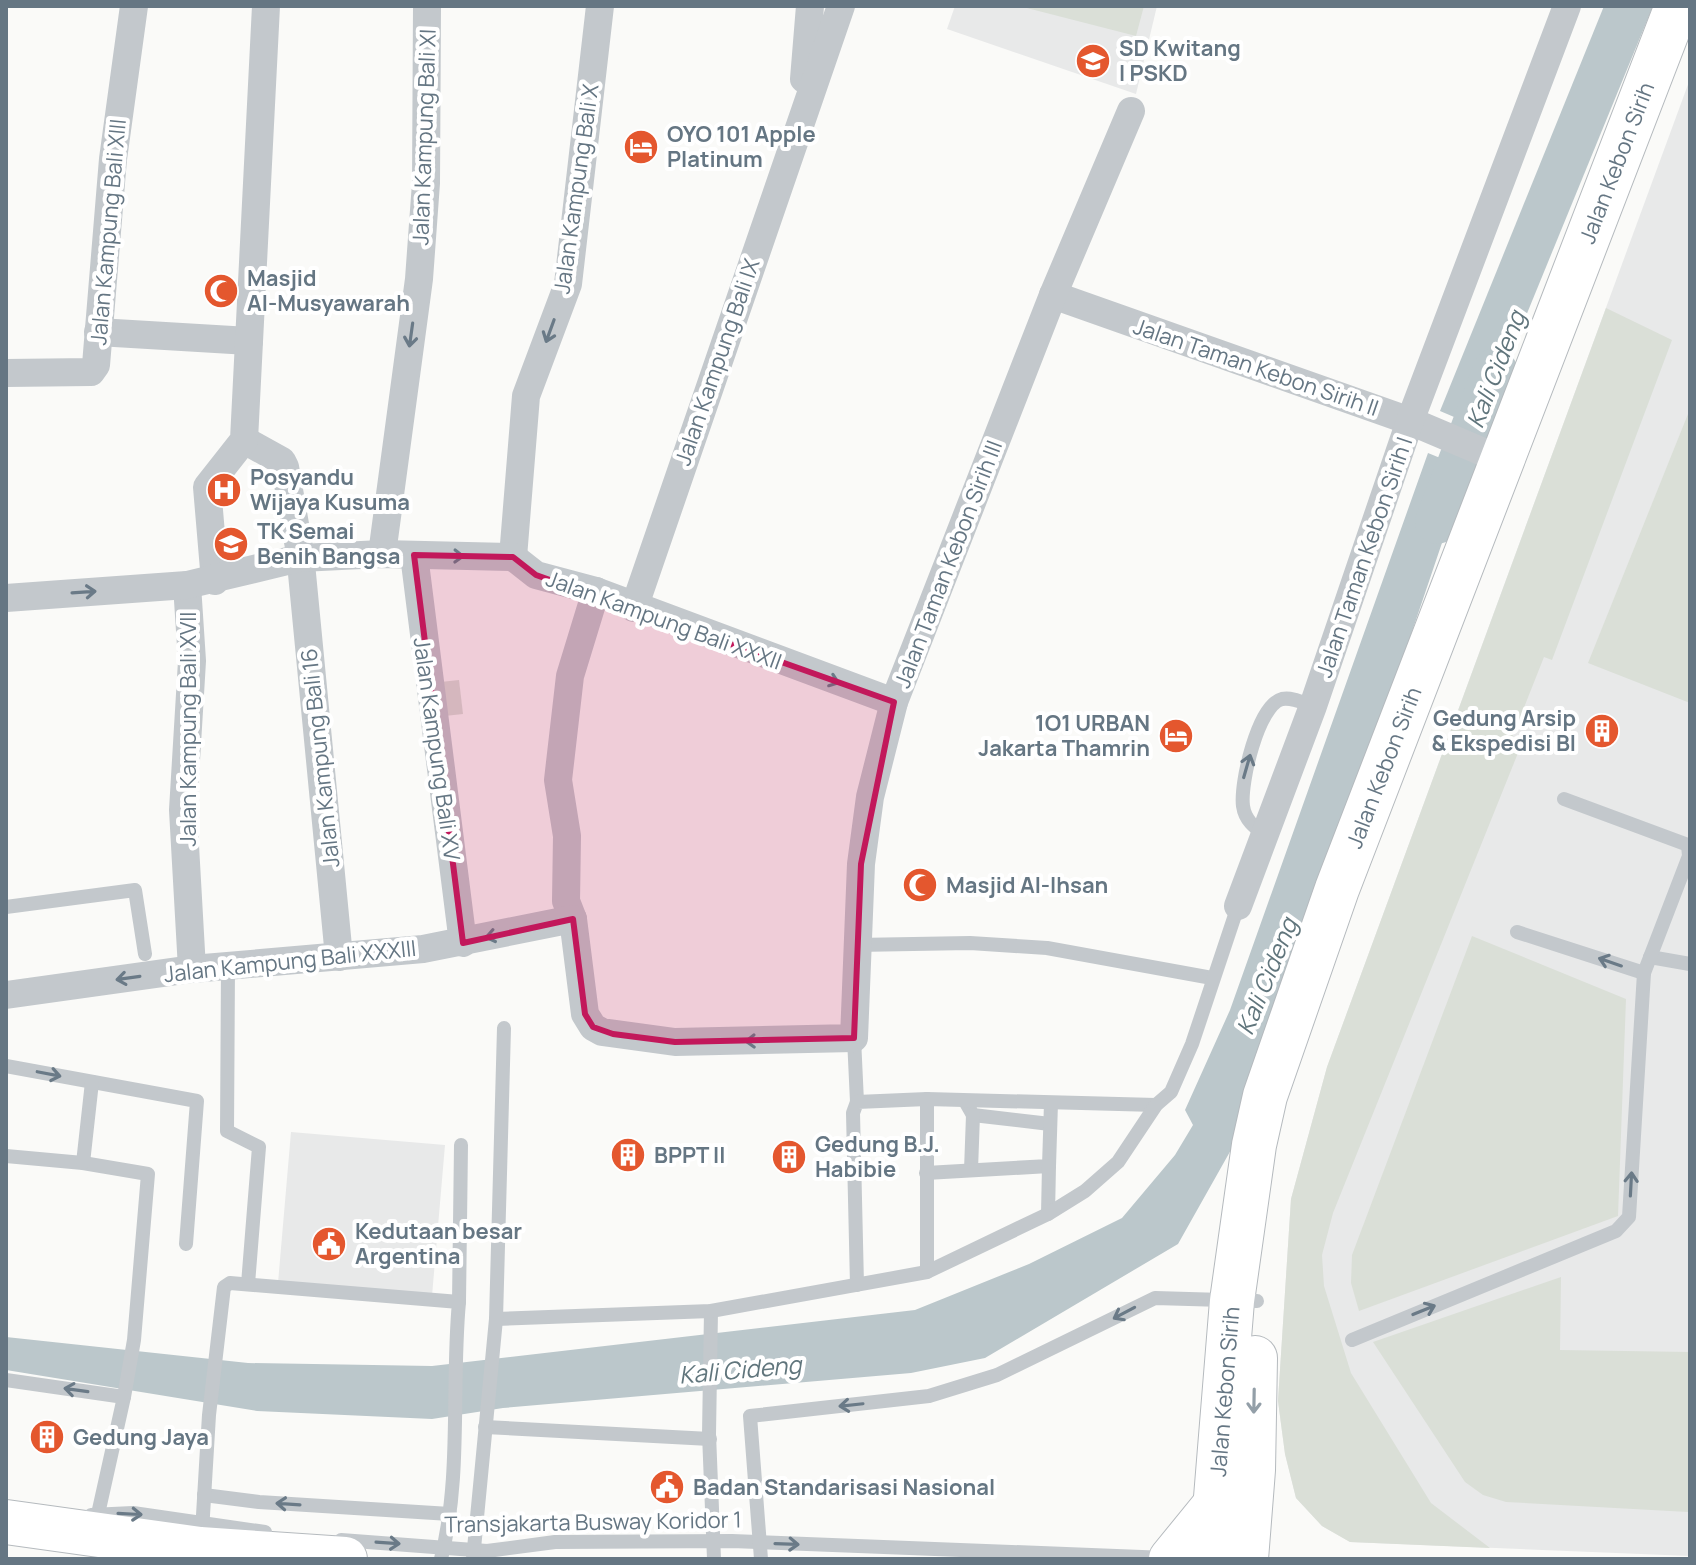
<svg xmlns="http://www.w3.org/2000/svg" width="1696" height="1565" viewBox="0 0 1696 1565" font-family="Manrope,sans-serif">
<rect width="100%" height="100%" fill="#fafaf8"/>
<!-- built -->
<g fill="#e8e9e9">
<polygon points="955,6 1157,6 1136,94 947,29"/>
<polygon points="1690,79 1690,1556 1350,1542 1322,1526 1296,1498 1285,1454 1278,1401 1291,1199 1327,1067"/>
<polygon points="291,1132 445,1145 432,1296 278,1283"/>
</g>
<!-- green -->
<g fill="#dadfd7">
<polygon points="1019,6 1144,6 1136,36"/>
<polygon points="1606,308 1672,340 1552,660 1544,657 1508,748 1518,753 1333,1213 1322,1255 1324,1286 1351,1373 1431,1503 1490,1548 1350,1542 1322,1526 1296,1498 1285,1454 1278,1401 1291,1199 1327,1067"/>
<polygon points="1690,409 1690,703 1588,663"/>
<polygon points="459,680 463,714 426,718 422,684"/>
<polygon points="1472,936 1626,999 1618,1216 1359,1311 1351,1283 1352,1255"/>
<polygon points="1561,1277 1560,1350 1690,1352 1688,1512 1506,1502 1483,1495 1465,1482 1373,1342"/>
</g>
<!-- water -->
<g fill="#bbc7cb">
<polygon points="1604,6 1653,6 1480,428 1440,411"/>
<polygon points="1428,453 1467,469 1245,1125 1178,1244 985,1358 911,1373 503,1408 432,1419 257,1411 6,1370 6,1337 248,1363 432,1366 915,1310 1029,1264 1122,1218 1175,1155 1193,1125 1185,1110 1230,1010"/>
</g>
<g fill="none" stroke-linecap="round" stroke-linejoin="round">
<!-- river -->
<polyline stroke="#bbc7cb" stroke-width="44" points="1437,522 1495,370"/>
<!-- primary casing -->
<g stroke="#b5babe" stroke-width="46">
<g id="primary">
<polyline points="6,1522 200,1549 345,1559"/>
<polyline points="1171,1559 1215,1505"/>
<path id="s1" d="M1211 1559 1232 1301 1254 1145 1265 1096 1337 889 1677 6"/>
<polyline points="1246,1559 1253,1470 1255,1358"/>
</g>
</g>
<!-- service -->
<g stroke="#c3c8cc" stroke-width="14">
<path d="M1265 835C1254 827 1245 820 1243 806 1240 783 1258 705 1282 699 1293 697 1303 703 1313 706"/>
<polyline points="6,907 135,890 145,954"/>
<polyline points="1517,932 1644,973"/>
<polyline points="856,945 970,943 1047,948 1212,978"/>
<polyline points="1650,957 1690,964"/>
<polyline points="228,967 227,1131 259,1147 248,1284"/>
<polyline points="854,1038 857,1102"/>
<polyline points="6,1066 197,1101 186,1244"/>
<polyline points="965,1101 973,1115 1050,1124"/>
<polyline points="6,1156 83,1163 148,1174 134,1340 124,1397"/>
<polyline points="83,1163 92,1082"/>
<polyline points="971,1170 973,1115"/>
<polyline points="926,1173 1049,1166 1051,1103"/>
<polyline points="1048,1214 1049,1166"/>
<polyline points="927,1272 927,1099"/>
<polyline points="857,1285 853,1113 857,1102 927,1099 1156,1105"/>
<polyline points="459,1302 461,1145"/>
<polyline points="711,1311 709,1434 714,1559"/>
<polyline points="496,1319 711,1311 927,1272 1048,1214 1085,1191 1118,1162 1156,1105 1171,1092 1192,1044 1238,906"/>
<polyline points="1352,1340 1616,1231 1629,1217 1644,973 1689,856 1688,845 1564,799"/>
<polyline points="6,1380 124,1397 96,1523"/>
<polyline points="485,1427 710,1439"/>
<polyline points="204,1495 259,1502 450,1514"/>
<polyline points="91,1515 133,1513 265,1532"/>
<path d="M202 1532 209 1415 224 1287 230 1283 459 1302C451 1387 462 1475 441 1559"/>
<polyline points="341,1540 487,1551 555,1542 732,1541 1167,1558"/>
<polyline points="473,1559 496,1319 504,1028"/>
<polyline points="761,1559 750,1416 929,1396 997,1375 1155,1298 1257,1301"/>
</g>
<!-- minor -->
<g stroke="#c3c8cc" stroke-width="28">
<polyline points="804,79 810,6"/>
<polyline points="1053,295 1410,421 1502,460"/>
<polyline points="98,332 249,341"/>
<polyline points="6,373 91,372 96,365 113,159 134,6"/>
<polyline points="244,440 282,461 285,467 300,553 339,957"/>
<polyline points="382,554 419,279 426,183 427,6"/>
<polyline points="414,555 463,943"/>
<polyline points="513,557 526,396 568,284 600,6"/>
<polyline points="215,581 207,487 244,440 266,6"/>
<polyline points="187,585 192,661 183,810 192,969"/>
<polyline points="596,591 570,676 558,780 567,836 566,901 573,919 585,1014 593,1027 602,1032 675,1042 854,1038 861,864 870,797 894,702 1053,295 1131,111"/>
<polyline points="6,598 187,585 300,558 382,554 513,557 536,575 596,591 894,702"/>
<polyline points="634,608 841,6"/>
<polyline points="1238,906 1313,706 1410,421 1567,6"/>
<polyline points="6,995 192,969 423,949 573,919"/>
</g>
<!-- primary -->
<use href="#primary" stroke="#fff" stroke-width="44"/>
</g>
<!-- one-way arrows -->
<defs><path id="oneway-shaft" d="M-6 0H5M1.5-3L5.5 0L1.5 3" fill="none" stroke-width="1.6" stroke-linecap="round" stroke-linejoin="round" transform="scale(2)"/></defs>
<g stroke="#6a7a87">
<use href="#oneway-shaft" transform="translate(550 331) rotate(110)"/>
<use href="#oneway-shaft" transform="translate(411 335) rotate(98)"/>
<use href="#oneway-shaft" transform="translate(452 556) rotate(1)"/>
<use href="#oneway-shaft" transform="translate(84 592) rotate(-4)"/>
<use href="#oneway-shaft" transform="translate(828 679) rotate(20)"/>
<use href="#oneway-shaft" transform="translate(1247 766) rotate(-74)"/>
<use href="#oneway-shaft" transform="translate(497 935) rotate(168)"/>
<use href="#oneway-shaft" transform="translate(1610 962) rotate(-161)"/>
<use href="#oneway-shaft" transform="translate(128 978) rotate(172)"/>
<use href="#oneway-shaft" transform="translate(757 1041) rotate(179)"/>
<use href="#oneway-shaft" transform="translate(49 1074) rotate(11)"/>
<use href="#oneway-shaft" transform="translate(1631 1184) rotate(-87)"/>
<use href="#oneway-shaft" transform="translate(1424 1310) rotate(-22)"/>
<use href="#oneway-shaft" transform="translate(1124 1313) rotate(152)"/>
<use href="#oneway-shaft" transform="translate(76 1390) rotate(-172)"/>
<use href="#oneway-shaft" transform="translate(851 1405) rotate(174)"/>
<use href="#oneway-shaft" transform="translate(288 1504) rotate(-176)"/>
<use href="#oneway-shaft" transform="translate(130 1514) rotate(3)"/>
<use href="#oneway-shaft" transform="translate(388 1543) rotate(4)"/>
<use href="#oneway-shaft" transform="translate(787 1544) rotate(2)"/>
</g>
<use stroke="#939fa8" href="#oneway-shaft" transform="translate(1254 1401) rotate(91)"/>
<!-- marked area -->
<path fill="#c2185b" fill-opacity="0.2" stroke="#c2185b" stroke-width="6" stroke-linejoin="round" d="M414 555 513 557 536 575 894 702 861 864 854 1038 675 1042 613 1034 593 1027 585 1014 573 919 463 943Z"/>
<!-- icons -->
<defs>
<g id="school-disc" transform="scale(1.8)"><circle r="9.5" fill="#e4572e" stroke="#fff"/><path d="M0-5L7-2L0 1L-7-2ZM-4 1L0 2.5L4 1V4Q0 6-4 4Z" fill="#fff"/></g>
<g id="hotel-disc" transform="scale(1.8)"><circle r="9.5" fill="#e4572e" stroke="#fff"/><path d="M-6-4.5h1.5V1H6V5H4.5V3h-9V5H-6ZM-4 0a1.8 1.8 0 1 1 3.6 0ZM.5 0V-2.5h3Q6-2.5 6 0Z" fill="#fff"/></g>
<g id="mosque-disc" transform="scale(1.8)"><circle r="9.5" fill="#e4572e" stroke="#fff"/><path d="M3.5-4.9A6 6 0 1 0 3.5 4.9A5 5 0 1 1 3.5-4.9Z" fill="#fff"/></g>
<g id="hospital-disc" transform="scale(1.8)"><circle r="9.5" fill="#e4572e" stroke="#fff"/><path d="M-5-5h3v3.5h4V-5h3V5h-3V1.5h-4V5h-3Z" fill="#fff"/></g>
<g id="building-disc" transform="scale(1.8)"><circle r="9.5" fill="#e4572e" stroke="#fff"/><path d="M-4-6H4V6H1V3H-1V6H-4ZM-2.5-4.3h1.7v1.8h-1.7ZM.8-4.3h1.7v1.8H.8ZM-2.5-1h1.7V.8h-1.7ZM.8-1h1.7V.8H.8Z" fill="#fff"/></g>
<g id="civic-disc" transform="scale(1.8)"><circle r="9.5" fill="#e4572e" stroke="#fff"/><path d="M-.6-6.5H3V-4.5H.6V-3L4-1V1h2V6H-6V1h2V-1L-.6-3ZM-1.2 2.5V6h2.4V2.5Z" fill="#fff"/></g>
</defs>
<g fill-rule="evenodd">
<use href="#school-disc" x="1093" y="61"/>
<use href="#hotel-disc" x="641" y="147"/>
<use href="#mosque-disc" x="221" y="291"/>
<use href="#hospital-disc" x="224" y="490"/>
<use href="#school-disc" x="231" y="544"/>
<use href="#building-disc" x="1602" y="731"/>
<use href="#hotel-disc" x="1176" y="736"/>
<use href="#mosque-disc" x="920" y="885"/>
<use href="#building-disc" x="628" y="1155"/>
<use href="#building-disc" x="789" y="1157"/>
<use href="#civic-disc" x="329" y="1244"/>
<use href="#building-disc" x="47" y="1437"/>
<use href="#civic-disc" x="667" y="1487"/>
</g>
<g text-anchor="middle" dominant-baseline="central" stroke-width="8" stroke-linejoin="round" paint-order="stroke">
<!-- poi labels -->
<g font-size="22" font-weight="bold" fill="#657683" stroke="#fff" text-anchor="start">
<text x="1119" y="48">SD Kwitang<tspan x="1119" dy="25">I PSKD</tspan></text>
<text x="667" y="134">OYO 101 Apple<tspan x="667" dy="25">Platinum</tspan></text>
<text x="247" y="278">Masjid<tspan x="247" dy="25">Al-Musyawarah</tspan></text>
<text x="250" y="477">Posyandu<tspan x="250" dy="25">Wijaya Kusuma</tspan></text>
<text x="257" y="531">TK Semai<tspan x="257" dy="25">Benih Bangsa</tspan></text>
<text x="1576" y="718" text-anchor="end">Gedung Arsip<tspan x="1576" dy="25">&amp; Ekspedisi BI</tspan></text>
<text x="1150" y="723" text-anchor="end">1O1 URBAN<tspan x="1150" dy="25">Jakarta Thamrin</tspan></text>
<text x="946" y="885">Masjid Al-Ihsan</text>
<text x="815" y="1144">Gedung B.J.<tspan x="815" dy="25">Habibie</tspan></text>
<text x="654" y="1155">BPPT II</text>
<text x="355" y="1231">Kedutaan besar<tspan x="355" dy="25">Argentina</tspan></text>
<text x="73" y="1437">Gedung Jaya</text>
<text x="693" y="1487">Badan Standarisasi Nasional</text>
</g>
<!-- street labels -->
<g font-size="22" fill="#657683" stroke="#fff">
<text transform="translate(424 137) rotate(-88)">Jalan Kampung Bali XI</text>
<text stroke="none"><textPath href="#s1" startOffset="1464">Jalan Kebon Sirih</textPath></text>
<text transform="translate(576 189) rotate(-82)">Jalan Kampung Bali X</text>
<text transform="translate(108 232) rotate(-85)">Jalan Kampung Bali XIII</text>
<text transform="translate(717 362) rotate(-71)">Jalan Kampung Bali IX</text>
<text transform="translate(1256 367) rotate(19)">Jalan Taman Kebon Sirih II</text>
<text transform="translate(1364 557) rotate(-71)">Jalan Taman Kebon Sirih I</text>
<text transform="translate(948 564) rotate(-69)">Jalan Taman Kebon Sirih III</text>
<text transform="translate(664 620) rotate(20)">Jalan Kampung Bali XXXII</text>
<text transform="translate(188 729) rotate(-90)">Jalan Kampung Bali XVII</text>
<text transform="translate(437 749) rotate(82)">Jalan Kampung Bali XV</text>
<text transform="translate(320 758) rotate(-96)">Jalan Kampung Bali 16</text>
<text stroke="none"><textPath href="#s1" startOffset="816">Jalan Kebon Sirih</textPath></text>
<text transform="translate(290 961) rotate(-6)">Jalan Kampung Bali XXXIII</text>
<text stroke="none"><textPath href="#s1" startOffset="168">Jalan Kebon Sirih</textPath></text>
<text transform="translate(593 1522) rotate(-1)">Transjakarta Busway Koridor 1</text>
</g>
<!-- water labels -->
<g font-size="24" font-style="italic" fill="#60757c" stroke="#fff">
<text transform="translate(1495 369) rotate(-69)">Kali Cideng</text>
<text transform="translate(1266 976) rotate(-68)">Kali Cideng</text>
<text transform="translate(740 1369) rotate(-5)">Kali Cideng</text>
</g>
</g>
<!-- border -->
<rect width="1696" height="1565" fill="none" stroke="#657683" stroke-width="16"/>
</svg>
